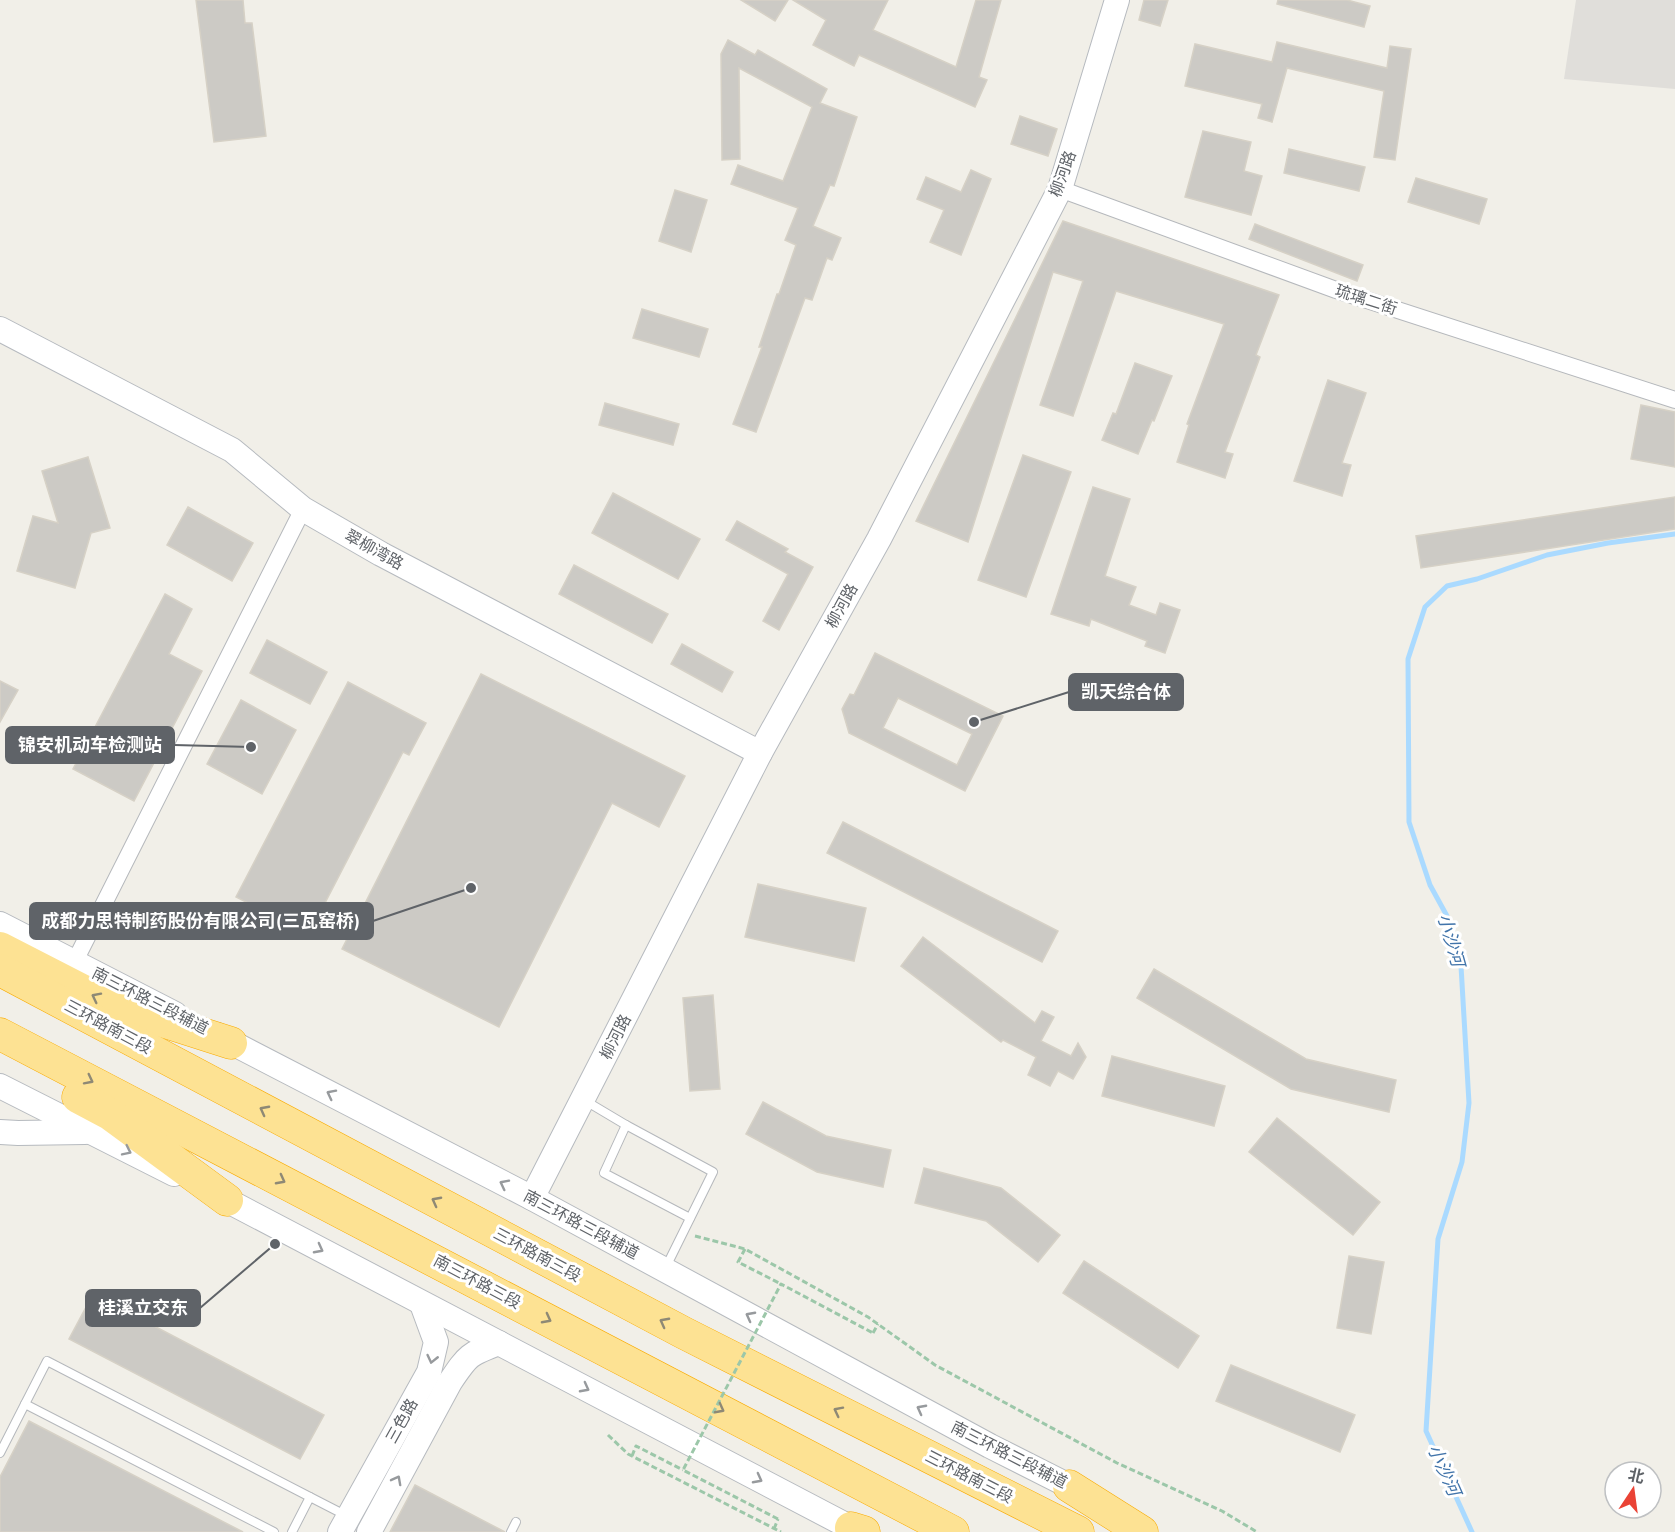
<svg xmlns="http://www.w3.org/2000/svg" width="1675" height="1532" viewBox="0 0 1675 1532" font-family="'Nunito Sans','Noto Sans SC',sans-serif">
<rect width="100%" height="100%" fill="#f1efe8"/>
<!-- industrial -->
<polygon fill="#e0deda" points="1576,0 1675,0 1675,89 1564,79"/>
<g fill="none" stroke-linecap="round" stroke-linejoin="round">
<!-- stream -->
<polyline stroke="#aadaff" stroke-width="5" points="1472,1532 1426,1431 1438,1239 1462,1162 1469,1103 1461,966 1447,916 1430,885 1409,822 1408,659 1425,607 1447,586 1477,579 1547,555 1608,543 1675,534"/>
</g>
<!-- building -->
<g fill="#cccac5" stroke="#d6d1c6" stroke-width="1.5" fill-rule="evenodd">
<polygon points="196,0 243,0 245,23 252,23 266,136 214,142"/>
<polygon points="741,0 788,0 775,21"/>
<polygon points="793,0 888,0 873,30 956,67 976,0 1001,0 979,77 987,80 975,107 859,55 854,66 813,45 826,20"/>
<polygon points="1144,0 1168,0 1160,26 1139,20"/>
<polygon points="1278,0 1347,0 1370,6 1364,27 1277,4"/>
<polygon points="728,40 755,55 758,50 827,89 820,103 857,117 834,186 830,185 813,226 841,238 832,260 827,258 812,300 805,298 756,432 733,424 762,347 759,347 777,294 779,294 796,245 785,240 798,208 731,184 738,165 783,181 812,107 739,68 740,159 722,160 721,54"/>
<polygon points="1277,42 1387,68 1390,46 1411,49 1395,160 1374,157 1384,91 1287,68 1272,122 1258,118 1262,104 1185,86 1195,44 1272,62"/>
<polygon points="1020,116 1057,129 1048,156 1011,144"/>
<polygon points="1203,131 1251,142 1244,171 1262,176 1251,215 1185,197"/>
<polygon points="1289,149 1365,167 1359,191 1284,173"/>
<polygon points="971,170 991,179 961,255 930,242 944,210 917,199 926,177 961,192"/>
<polygon points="1416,178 1487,199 1479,224 1408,202"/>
<polygon points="675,190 707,200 691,252 659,241"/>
<polygon points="1063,221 1279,295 1256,355 1260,357 1225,452 1233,454 1225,478 1177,462 1189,425 1187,424 1224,324 1116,291 1073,416 1040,405 1083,281 1053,272 968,542 916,521"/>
<polygon points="1255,224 1363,265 1357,281 1249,239"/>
<polygon points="642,309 708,329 699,357 633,338"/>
<polygon points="1135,363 1172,376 1154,421 1152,420 1138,454 1102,440 1113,413 1116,414"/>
<polygon points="1328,380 1366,393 1342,463 1351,465 1342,496 1294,481"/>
<polygon points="605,403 679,424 673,445 599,425"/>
<polygon points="1641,405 1675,412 1675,467 1631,459"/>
<polygon points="1023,455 1071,472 1026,597 978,580"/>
<polygon points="88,457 110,528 91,533 75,588 17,571 33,516 58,523 42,471"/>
<polygon points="1093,487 1130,499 1105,576 1136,587 1129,605 1156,615 1160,603 1180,610 1165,653 1145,646 1147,641 1091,619 1089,626 1051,614"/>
<polygon points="613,493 700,539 678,579 592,533"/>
<polygon points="1675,497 1675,529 1421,568 1416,536"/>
<polygon points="188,507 253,543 232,581 167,545"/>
<polygon points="737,521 788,549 785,552 813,567 779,630 763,621 788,574 726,540"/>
<polygon points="574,565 668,614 652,643 559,594"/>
<polygon points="165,594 192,609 169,654 202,671 134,801 73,769"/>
<polygon points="267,640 327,672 310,704 250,673"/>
<polygon points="682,644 733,672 722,692 671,664"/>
<path d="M875 653 1003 716 965 791 849 733 842 709 850 694 854 695ZM898 698 972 734 957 765 883 728Z"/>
<polygon points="481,674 685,776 659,827 612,803 499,1027 342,949"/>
<polygon points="0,681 18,690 0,722"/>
<polygon points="348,682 426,723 409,755 403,752 309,934 236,897"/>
<polygon points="241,700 296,730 262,794 207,764"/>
<polygon points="843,822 1058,931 1042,962 827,853"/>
<polygon points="758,884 866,908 854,961 745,937"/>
<polygon points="923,937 1035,1023 1042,1011 1054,1017 1041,1041 1071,1056 1078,1043 1086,1057 1073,1079 1058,1071 1050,1086 1028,1075 1036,1057 1003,1040 1001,1042 901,966"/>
<polygon points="1154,969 1306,1059 1396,1080 1389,1112 1291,1089 1137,998"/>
<polygon points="713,995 720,1089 690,1091 683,998"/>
<polygon points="1112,1056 1225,1086 1214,1126 1102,1096"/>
<polygon points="763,1102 826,1136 891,1150 883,1187 817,1172 746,1134"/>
<polygon points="1277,1118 1380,1202 1353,1235 1249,1152"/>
<polygon points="924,1168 1001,1188 1060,1235 1038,1262 986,1221 915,1203"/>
<polygon points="1349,1256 1384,1262 1371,1334 1337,1328"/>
<polygon points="1084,1261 1199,1336 1178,1368 1063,1293"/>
<polygon points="93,1294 324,1415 300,1459 69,1339"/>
<polygon points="1231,1365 1355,1415 1340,1452 1216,1401"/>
<polygon points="29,1421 243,1532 0,1532 0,1477"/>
<polygon points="415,1485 505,1532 390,1532"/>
</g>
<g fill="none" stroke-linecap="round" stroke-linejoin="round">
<!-- lane casing -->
<g stroke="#b5b8bc" stroke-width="10">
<g id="lane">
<polyline points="584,1100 626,1125 713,1172 665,1269"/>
<polyline points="626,1125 604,1173 690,1218"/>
<polyline points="25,1404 47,1361 310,1497"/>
<polyline points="0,1453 25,1404 274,1532"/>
<polyline points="292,1532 310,1497 347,1516"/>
<polyline points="511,1532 516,1522"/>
</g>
</g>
<!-- street casing -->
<g stroke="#b5b8bc" stroke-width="18">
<g id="street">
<polyline points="1060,189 1336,290 1675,400"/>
<polyline points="74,963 303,509"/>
</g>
</g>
<!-- secondary casing -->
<g stroke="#b6babf" stroke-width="26">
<g id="secondary">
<polyline points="0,329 232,450 303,509 381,554 760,753"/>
<polyline points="0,924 175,1014"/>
<polyline points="217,1035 532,1198 990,1446 1085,1494"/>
<polyline points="0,1086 174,1174"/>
<polyline points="0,1132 18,1133 85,1132"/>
<polyline points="211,1192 859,1532"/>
<polyline points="532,1198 760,753 879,539 1060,189 1117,0"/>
<polyline points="340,1532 429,1372 436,1342 422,1304"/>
<path d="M369 1532 450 1382C468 1355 469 1354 499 1343"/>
</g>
</g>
<!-- highway casing -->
<g stroke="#f9ab00" stroke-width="33">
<g id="highway">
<polyline points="0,948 109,1004 231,1043"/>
<polyline points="0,970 684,1333 1078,1532"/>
<polyline points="0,1034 953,1532"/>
<polyline points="78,1097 110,1114 227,1200"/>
<polyline points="1069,1486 1142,1532"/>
<polyline points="851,1528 864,1532"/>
</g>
</g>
<!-- path -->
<g stroke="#9cc7a9" stroke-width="3" stroke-dasharray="6 3" stroke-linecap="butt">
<polyline points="695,1236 745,1249 868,1317 935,1365 1117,1463 1222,1511 1257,1532"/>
<polyline points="745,1249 738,1262 781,1284"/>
<polyline points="873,1333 878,1324"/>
<polyline points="608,1435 628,1454 781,1532"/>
<polyline points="632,1456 636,1446 683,1470"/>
<polyline points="774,1529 778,1519"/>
</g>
<!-- lane -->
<use href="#lane" stroke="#fff" stroke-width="8"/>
<!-- street -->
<use href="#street" stroke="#fff" stroke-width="16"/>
<!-- secondary -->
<use href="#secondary" stroke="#fff" stroke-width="24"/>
<!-- highway -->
<use href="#highway" stroke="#fde293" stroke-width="32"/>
<!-- path-bridge -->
<polyline stroke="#9cc7a9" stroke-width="3" stroke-dasharray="6 3" stroke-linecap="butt" points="778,1519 683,1470 781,1284 873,1333"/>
</g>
<!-- one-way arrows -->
<defs><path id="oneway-chevron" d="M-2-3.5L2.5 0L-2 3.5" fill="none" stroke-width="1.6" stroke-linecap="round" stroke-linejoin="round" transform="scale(1.5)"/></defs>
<g stroke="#8e8975">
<use href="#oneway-chevron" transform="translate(96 997) rotate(-153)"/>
<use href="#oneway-chevron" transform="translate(89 1080) rotate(27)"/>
<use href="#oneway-chevron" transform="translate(264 1110) rotate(-152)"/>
<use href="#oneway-chevron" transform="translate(281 1180) rotate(28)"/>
<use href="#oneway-chevron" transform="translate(436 1201) rotate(-152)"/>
<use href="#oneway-chevron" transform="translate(547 1319) rotate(28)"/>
<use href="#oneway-chevron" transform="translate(664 1322) rotate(-152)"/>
<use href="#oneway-chevron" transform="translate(720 1409) rotate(28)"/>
<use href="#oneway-chevron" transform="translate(838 1411) rotate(-153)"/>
</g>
<g stroke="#979a9d">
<use href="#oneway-chevron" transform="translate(331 1094) rotate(-153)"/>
<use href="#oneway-chevron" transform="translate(127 1151) rotate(26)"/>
<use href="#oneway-chevron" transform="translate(504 1184) rotate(-153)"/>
<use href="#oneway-chevron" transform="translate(319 1249) rotate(28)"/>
<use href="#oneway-chevron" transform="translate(750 1316) rotate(-152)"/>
<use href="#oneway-chevron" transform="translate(432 1359) rotate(103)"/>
<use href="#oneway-chevron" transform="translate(585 1388) rotate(28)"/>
<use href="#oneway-chevron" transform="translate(921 1409) rotate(-152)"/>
<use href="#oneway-chevron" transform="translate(758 1479) rotate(28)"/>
<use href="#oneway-chevron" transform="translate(397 1480) rotate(-62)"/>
</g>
<g text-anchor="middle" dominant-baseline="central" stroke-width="6" stroke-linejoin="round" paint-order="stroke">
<!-- street labels -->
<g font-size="16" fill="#5f6368" stroke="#fff">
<text transform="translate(1063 174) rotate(-70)">柳河路</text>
<text transform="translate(1366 300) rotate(18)">琉璃二街</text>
<text transform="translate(374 550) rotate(29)">翠柳湾路</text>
<text transform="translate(842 606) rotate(-61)">柳河路</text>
<text transform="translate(150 1001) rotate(27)">南三环路三段辅道</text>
<text transform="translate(108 1027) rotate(28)">三环路南三段</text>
<text transform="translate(616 1037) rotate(-63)">柳河路</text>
<text transform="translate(581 1225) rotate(28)">南三环路三段辅道</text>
<text transform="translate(537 1255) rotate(28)">三环路南三段</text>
<text transform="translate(477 1282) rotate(28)">南三环路三段</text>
<text transform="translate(402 1421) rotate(-61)">三色路</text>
<text transform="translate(1009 1455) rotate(27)">南三环路三段辅道</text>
<text transform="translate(969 1477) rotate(27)">三环路南三段</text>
</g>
<!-- water labels -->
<g font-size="18" font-style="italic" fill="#4174aa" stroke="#fff">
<text transform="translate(1451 940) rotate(74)">小沙河</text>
<text transform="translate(1444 1470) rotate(66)">小沙河</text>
</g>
</g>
<!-- callouts -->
<path fill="none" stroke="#5f6368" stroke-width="2" d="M974 722L1069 692M251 747L174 745M471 888L373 921M275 1244L200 1308"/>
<g fill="#5f6368" stroke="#fff" stroke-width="2">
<circle cx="974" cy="722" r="6"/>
<circle cx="251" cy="747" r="6"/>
<circle cx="471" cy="888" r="6"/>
<circle cx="275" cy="1244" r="6"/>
</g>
<g fill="#5f6368" stroke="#5f6368" stroke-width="2">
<rect x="1069" y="674" width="114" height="36" rx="6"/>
<rect x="6" y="727" width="168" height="36" rx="6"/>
<rect x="30" y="903" width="343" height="36" rx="6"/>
<rect x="86" y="1290" width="114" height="36" rx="6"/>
</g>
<g font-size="18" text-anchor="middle" font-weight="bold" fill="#fff">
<text x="1126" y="698">凯天综合体</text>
<text x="90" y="751">锦安机动车检测站</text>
<text x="201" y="927">成都力思特制药股份有限公司(三瓦窑桥)</text>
<text x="143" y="1314">桂溪立交东</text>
</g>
<!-- north arrow -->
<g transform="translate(1633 1490) rotate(13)"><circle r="28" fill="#ffffff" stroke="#bfc1c3" stroke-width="1.5"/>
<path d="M0-4.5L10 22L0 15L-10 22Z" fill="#ea4335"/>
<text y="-9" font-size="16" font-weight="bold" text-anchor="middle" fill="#5f6368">北</text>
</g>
</svg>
